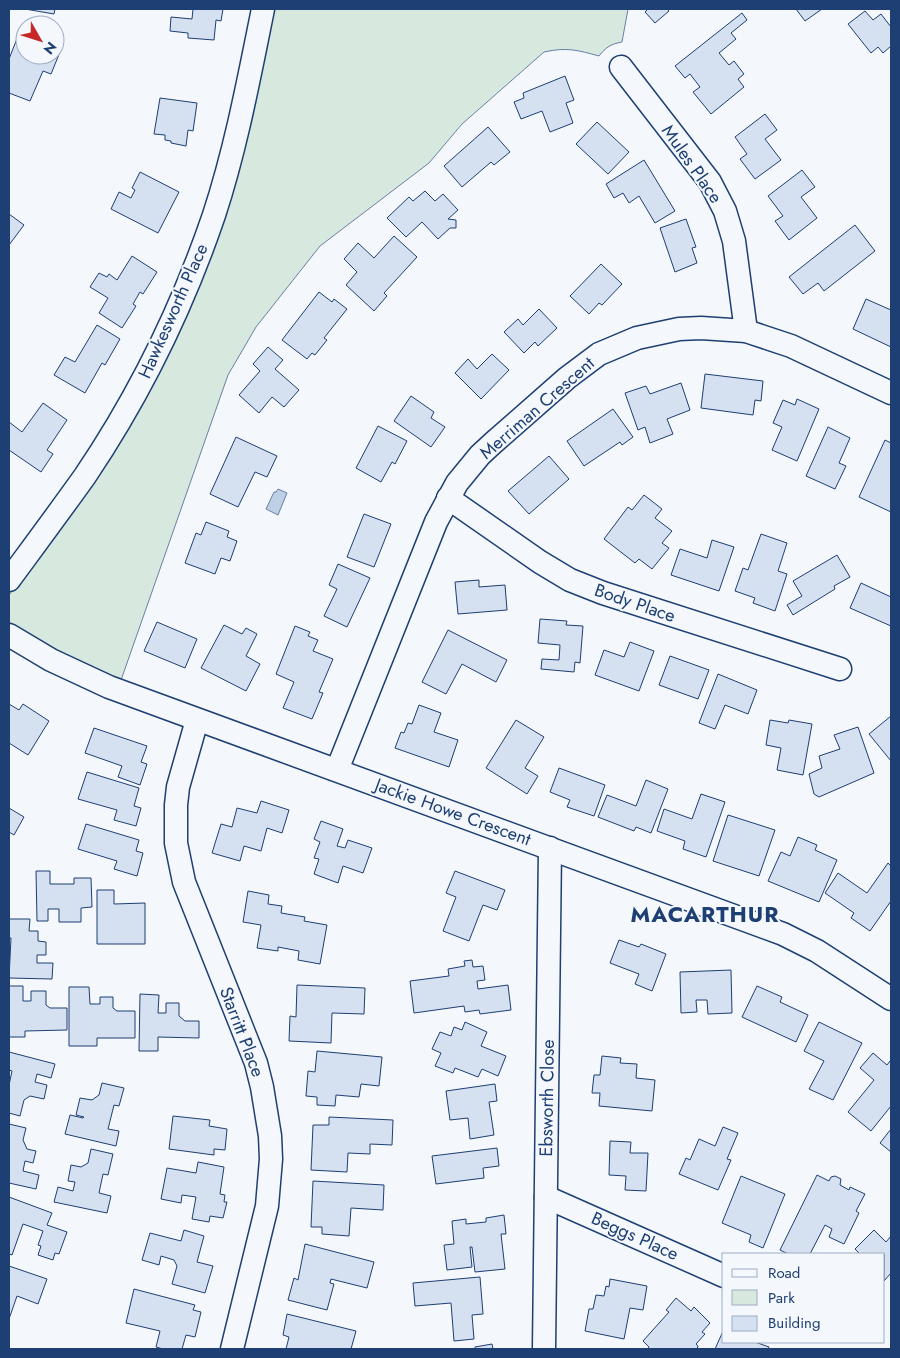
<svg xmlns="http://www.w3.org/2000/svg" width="900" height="1358" viewBox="0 0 900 1358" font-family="Jost,sans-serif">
<rect width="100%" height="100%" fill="#f4f7fb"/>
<!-- green -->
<path fill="#d7e8df" stroke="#687fa3" d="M273 9H628L622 42C611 44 606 47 599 56 577 50 567 47 544 52L462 124 429 163 320 246 256 327 228 375 120 683 12 626 9 621V595L83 493 135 413Z"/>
<!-- water -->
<polygon fill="#bed0e5" stroke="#687fa3" points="278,489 287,493 278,515 266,509 274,492 276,492"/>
<!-- building -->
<g fill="#d5e0f0" stroke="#1d3f73">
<polygon points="25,9 55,9 54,14"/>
<polygon points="193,9 223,9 221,21 216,20 214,40 188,38 188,33 170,31 171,17 192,19"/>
<polygon points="648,9 667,9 669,11 655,23 645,12"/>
<polygon points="796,9 822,9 805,21"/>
<polygon points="865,11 873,20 881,14 891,27 891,46 883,53 878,47 871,53 848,24"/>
<polygon points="742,13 747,20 731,33 736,39 719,53 729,65 734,61 744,74 738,79 744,87 711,114 693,92 700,87 690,74 685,78 675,66"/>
<polygon points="18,36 25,38 25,55 55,55 55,51 60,52 51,74 43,71 30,101 9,93 9,59"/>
<polygon points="565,76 574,100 566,103 573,123 550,132 542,111 521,119 514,102 524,98 523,93"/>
<polygon points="160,98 197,103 193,131 188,130 186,146 171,143 171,141 165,140 165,135 154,134"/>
<polygon points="765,114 777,130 765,139 781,160 755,179 740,159 747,154 735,137"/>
<polygon points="597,122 629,152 608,174 576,144"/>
<polygon points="488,127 510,152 494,165 491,162 462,187 444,166"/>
<polygon points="644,160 675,211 655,223 639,196 629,203 623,193 614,198 606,184"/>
<polygon points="802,170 815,187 801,197 817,218 789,240 775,221 783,216 768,196"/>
<polygon points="140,172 179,192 158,233 111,209 119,192 131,198 135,190 132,188"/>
<polygon points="425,191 435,201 443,194 458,210 448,219 456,220 456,228 450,228 438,239 422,222 406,237 387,218 409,197 413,201"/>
<polygon points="9,214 24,225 9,245"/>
<polygon points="686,219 696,247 692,248 697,263 675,272 660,228"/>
<polygon points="855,225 875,251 824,291 818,283 803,294 789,277"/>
<polygon points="394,236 417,257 384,293 387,296 374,311 346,285 357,272 344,259 358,243 374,258"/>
<polygon points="132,256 157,272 143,294 140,292 133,304 136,306 122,328 99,313 108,298 90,287 99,273 107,277 109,274 117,280"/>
<polygon points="601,264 622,284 602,305 599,303 589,314 570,296"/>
<polygon points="319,292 332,302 334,299 347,309 324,338 327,340 315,355 312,353 307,359 282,340"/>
<polygon points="866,299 891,310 891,347 853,329"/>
<polygon points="539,309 557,328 538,346 535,342 524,353 504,332 518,319 523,325"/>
<polygon points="97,325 120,339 105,365 102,363 85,393 54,375 65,357 75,362"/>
<polygon points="268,347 283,360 275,369 299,390 284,407 272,397 259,413 239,395 260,371 253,364"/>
<polygon points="492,354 509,370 481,399 455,373 468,359 477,369"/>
<polygon points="705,374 763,381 761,401 755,400 753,415 701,408"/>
<polygon points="681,383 690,410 667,419 673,434 650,443 645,427 638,430 625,393 646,386 650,394"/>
<polygon points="411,396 434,412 431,418 445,427 431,447 394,421"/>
<polygon points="797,399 819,409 797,461 772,450 782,427 773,423 783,400 795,405"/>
<polygon points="43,403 67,420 47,450 53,454 41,472 9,450 9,422 22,432"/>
<polygon points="613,409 633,437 622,445 620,442 584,466 567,441"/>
<polygon points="378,426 407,441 395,464 392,462 381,482 356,468"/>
<polygon points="828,427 850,438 839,463 846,466 835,489 806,476"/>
<polygon points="236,437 277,456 267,477 255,472 238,507 210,494"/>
<polygon points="885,440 891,443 891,512 859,497"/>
<polygon points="549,456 569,479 529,514 508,491"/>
<polygon points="644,495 662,509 655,518 672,531 662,543 669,548 652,569 639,559 635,563 604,539 628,507 632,510"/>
<polygon points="364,514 391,524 374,567 347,557"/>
<polygon points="206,522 229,531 227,537 237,541 230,561 221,558 215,574 185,563 196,533 201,535"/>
<polygon points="761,534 787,543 778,571 787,574 775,611 753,603 755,598 735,591 743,568 748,570"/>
<polygon points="712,540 734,547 719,591 671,575 680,549 707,558"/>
<polygon points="837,555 850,577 834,586 835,589 793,615 787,605 802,596 793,581"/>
<polygon points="338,564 370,578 347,627 324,616 337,589 329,585"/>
<polygon points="479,580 479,587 505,585 507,610 458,614 455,582"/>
<polygon points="861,583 891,597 891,626 850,608"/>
<polygon points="540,619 567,621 566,625 583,626 580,663 575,662 574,672 541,669 542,659 559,660 560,645 538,643"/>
<polygon points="157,622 197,639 185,668 144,651"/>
<polygon points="224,625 242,634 246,628 257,634 246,656 260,664 246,691 201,668"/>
<polygon points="295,626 310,632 308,636 318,640 313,651 333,659 319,692 323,693 312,719 283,708 294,682 276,674"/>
<polygon points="448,630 507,660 496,682 462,664 446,694 422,682"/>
<polygon points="630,642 654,651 639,691 595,675 604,650 624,657"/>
<polygon points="670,656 709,670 698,699 659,685"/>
<polygon points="718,674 757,690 748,714 725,705 715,729 699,723"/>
<polygon points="9,704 19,710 23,704 49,721 28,755 9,743"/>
<polygon points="419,705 441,713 434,732 458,740 449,767 395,748 401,732 404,733 408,723 412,724"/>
<polygon points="891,716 891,761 869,734"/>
<polygon points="516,720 544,737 525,768 538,776 527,794 486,768"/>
<polygon points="770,720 788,723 789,720 812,724 803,775 777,770 781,748 766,745"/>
<polygon points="858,727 874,773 819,797 814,794 809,774 822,768 819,756 840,749 834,735"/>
<polygon points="94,728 147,746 141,762 147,764 140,785 118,777 122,766 85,753"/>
<polygon points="559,768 605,785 594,816 567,807 570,800 550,792"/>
<polygon points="87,772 139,788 134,806 141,808 136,826 114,820 117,810 78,799"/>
<polygon points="646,780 668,789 651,833 636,827 634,831 598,817 607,795 636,806"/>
<polygon points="701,794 725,802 706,857 683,849 685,841 657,831 664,809 692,819"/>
<polygon points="261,801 289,810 282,833 267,828 261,851 244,846 240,861 212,853 221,824 232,827 237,808 257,813"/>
<polygon points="9,808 24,817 14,835 9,832"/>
<polygon points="728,815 775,830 759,876 713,861"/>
<polygon points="321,821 343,829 337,846 345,848 348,840 372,848 363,873 343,866 338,883 314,874 319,859 314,858 320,842 314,839"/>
<polygon points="86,824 139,840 136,851 143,853 137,876 114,869 117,861 78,849"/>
<polygon points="798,837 817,845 815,850 837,860 819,902 768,881 781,852 790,856"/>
<polygon points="888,863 891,866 891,901 870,931 851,918 854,913 825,893 838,873 867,893"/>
<polygon points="36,871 50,871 50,884 74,884 74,878 91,878 92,907 81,908 81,922 59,922 59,909 48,909 48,921 37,921"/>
<polygon points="455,871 505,890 497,910 483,905 469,941 443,931 456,897 446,893"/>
<polygon points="97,890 114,890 114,904 145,903 145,944 97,944"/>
<polygon points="248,891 269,895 268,904 282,906 281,913 305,917 304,921 327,925 320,964 298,960 299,951 278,947 278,951 257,948 261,925 243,922"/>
<polygon points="9,919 30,919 29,931 38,931 38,941 46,942 46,955 37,955 37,963 53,963 52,979 9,978 11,938 9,938"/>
<polygon points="619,940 639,947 641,944 666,954 652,991 635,984 639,974 610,963"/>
<polygon points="472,960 473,967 483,966 485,980 477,981 478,989 508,985 511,1010 480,1014 479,1010 465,1012 464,1006 414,1013 410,981 449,976 448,969 465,966 464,961"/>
<polygon points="731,970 732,1013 708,1014 707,1000 696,1000 697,1012 681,1013 680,972"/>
<polygon points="297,985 365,988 364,1014 332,1013 331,1043 289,1041 290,1016 296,1017"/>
<polygon points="9,986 23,986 23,1001 31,1001 31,991 46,991 46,1005 50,1008 67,1008 67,1030 25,1031 25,1037 9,1037"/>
<polygon points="757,986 782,997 780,1002 808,1015 796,1042 742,1017"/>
<polygon points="69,987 89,987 90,1004 100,1004 100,997 113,997 113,1008 117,1011 135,1011 135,1038 97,1038 97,1046 69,1046"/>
<polygon points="140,994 159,995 158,1013 166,1013 166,1003 179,1003 179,1016 185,1021 199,1021 199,1038 158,1037 158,1051 139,1051"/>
<polygon points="465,1022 487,1032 481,1046 506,1056 498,1076 482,1069 478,1077 455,1068 453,1073 435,1066 441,1053 432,1049 440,1032 451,1036 454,1027 462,1030"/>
<polygon points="819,1022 862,1043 833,1100 809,1089 824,1061 804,1051"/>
<polygon points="317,1051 382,1057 379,1086 361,1084 359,1097 336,1095 335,1106 317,1105 317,1097 306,1096 308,1071 315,1072"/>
<polygon points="9,1052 55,1064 51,1078 37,1074 35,1082 47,1085 44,1099 30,1096 24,1100 20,1116 9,1113 9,1085 12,1071 9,1070"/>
<polygon points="873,1053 887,1065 890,1061 891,1062 891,1106 871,1131 848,1112 874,1080 860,1068"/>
<polygon points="602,1056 621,1058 620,1063 637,1064 636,1078 655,1080 652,1111 599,1106 600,1093 592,1093 594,1075 600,1075"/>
<polygon points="102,1083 124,1088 119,1106 114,1105 108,1129 119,1131 116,1146 65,1134 70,1115 83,1118 84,1117 76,1115 80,1098 92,1100 99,1095"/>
<polygon points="495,1084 497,1101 489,1102 494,1135 470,1139 468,1118 450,1120 446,1091"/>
<polygon points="173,1116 210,1120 209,1126 227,1129 225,1150 214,1149 214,1155 169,1149"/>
<polygon points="329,1117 393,1120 392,1145 370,1144 370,1154 348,1153 347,1172 311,1170 313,1125 329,1125"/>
<polygon points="9,1124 26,1128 23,1140 27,1149 36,1151 33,1163 25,1161 23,1171 39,1175 36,1189 9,1183"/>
<polygon points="723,1127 738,1133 727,1159 731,1160 718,1190 679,1174 686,1158 690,1160 699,1139 715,1146"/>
<polygon points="891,1129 891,1152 880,1143"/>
<polygon points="610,1141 631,1142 630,1153 648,1153 646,1191 625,1190 626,1176 609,1175"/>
<polygon points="497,1148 499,1166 483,1168 484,1178 436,1184 432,1156"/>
<polygon points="91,1149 113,1154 108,1175 103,1174 99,1193 111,1196 107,1213 54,1202 58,1187 73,1191 75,1182 68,1181 71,1165 81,1167 88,1163"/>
<polygon points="198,1162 224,1167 220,1194 225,1195 224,1202 227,1202 223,1218 210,1216 209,1222 192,1219 196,1197 182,1195 181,1203 161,1199 167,1168 196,1173"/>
<polygon points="817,1175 829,1181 831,1177 835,1176 841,1179 840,1185 849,1190 850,1187 865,1194 856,1211 859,1213 844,1244 829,1237 832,1229 825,1225 810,1254 788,1254 780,1250"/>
<polygon points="741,1176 785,1194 763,1248 749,1242 751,1235 722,1223"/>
<polygon points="313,1181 384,1185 383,1210 351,1208 349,1236 322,1234 322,1227 311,1227"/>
<polygon points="9,1197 52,1213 47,1225 67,1232 59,1254 55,1253 53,1260 38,1255 41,1246 38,1245 43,1231 23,1224 12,1255 9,1254"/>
<polygon points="504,1215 506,1234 501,1234 505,1269 475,1272 472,1247 470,1247 472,1267 447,1270 444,1245 454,1244 452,1221 466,1219 466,1224 486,1222 486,1218"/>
<polygon points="184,1230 204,1236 197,1262 213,1266 205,1293 172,1284 177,1266 174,1260 161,1256 159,1265 142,1260 150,1233 181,1241"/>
<polygon points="874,1230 886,1242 891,1236 891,1273 884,1281 884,1254 860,1254 855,1249"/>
<polygon points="305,1244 374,1262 367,1288 331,1279 330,1283 334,1284 327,1310 288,1300 294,1278 298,1280"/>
<polygon points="9,1266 47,1279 38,1304 17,1296 9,1319"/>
<polygon points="480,1277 483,1314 472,1315 474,1339 454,1341 451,1303 415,1306 413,1283"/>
<polygon points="610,1279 647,1286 643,1310 630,1308 624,1339 585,1331 589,1309 593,1309 596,1295 604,1296 606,1286 609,1287"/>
<polygon points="134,1289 195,1305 193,1310 201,1312 195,1337 186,1335 182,1349 163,1349 156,1347 160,1331 126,1323"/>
<polygon points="676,1298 691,1311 694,1307 710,1323 702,1332 705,1334 696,1344 698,1346 697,1349 648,1349 649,1347 643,1341 669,1312 666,1310"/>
<polygon points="287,1314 356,1331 351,1349 286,1349 289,1337 283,1335"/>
<polygon points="724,1329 724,1342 755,1342 769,1347 768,1349 715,1349"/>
<polygon points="492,1344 493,1349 475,1349 475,1347"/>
</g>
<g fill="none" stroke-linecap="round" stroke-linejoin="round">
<!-- minor casing -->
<g stroke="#1d3f73" stroke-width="25">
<g id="minor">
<polyline points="621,67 710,182 725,211 734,241 746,331"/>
<polyline points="448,498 540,562 570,580 603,593 840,669"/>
<path d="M9 580C34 546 60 511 85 476 139 396 183 306 214 215 236 148 249 78 263 9"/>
<polyline points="9,635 51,660 109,687 783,934 817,951 891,999"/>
<polyline points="197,720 178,787 176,805 176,843 184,882 256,1063 262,1087 270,1136 271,1159 267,1206 232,1349"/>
<polyline points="337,770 436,522 457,483 480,455 493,443 567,378 599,354 637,338 679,329 701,328 746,331 791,346 891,393"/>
<polyline points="546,1197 724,1276"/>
<polyline points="544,1349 550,848"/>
</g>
</g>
<!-- minor -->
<use href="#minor" stroke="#f4f7fb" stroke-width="22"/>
</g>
<g text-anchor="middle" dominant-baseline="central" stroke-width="4" stroke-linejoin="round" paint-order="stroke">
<!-- street labels -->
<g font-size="18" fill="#1d3f73" stroke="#f4f7fb">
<text transform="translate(692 164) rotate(55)">Mules Place</text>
<text transform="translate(173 311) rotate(-66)">Hawkesworth Place</text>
<text transform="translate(537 408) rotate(-41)">Merriman Crescent</text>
<text transform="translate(635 603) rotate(19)">Body Place</text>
<text transform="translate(453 812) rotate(20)">Jackie Howe Crescent</text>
<text transform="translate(242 1032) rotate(69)">Starritt Place</text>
<text transform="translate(547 1098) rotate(-89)">Ebsworth Close</text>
<text transform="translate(635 1236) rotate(24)">Beggs Place</text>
</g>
<!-- district labels -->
<g font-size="22" font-weight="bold" letter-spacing="1" fill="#1d3f73" stroke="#f4f7fb">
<text x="705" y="914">MACARTHUR</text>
</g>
</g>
<!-- border -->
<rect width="900" height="1358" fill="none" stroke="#1d3f73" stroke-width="20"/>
<!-- legend -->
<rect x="722" y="1253" width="162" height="90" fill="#f4f7fb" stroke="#9eadc5"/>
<rect x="732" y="1269" width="25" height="8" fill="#f4f7fb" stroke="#9eadc5"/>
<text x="768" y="1278" font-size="15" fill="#1d3f73">Road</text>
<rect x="732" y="1290" width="25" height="15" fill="#d7e8df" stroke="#9eadc5"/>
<text x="768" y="1303" font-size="15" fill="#1d3f73">Park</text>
<rect x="732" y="1316" width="25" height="15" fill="#d5e0f0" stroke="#9eadc5"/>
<text x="768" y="1328" font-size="15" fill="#1d3f73">Building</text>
<!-- north arrow -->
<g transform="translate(40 40) rotate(129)"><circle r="24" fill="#f4f7fb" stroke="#9eadc5"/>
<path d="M0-4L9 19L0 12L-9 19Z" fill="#c62828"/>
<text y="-8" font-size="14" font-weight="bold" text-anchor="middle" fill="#1d3f73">N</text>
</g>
</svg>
